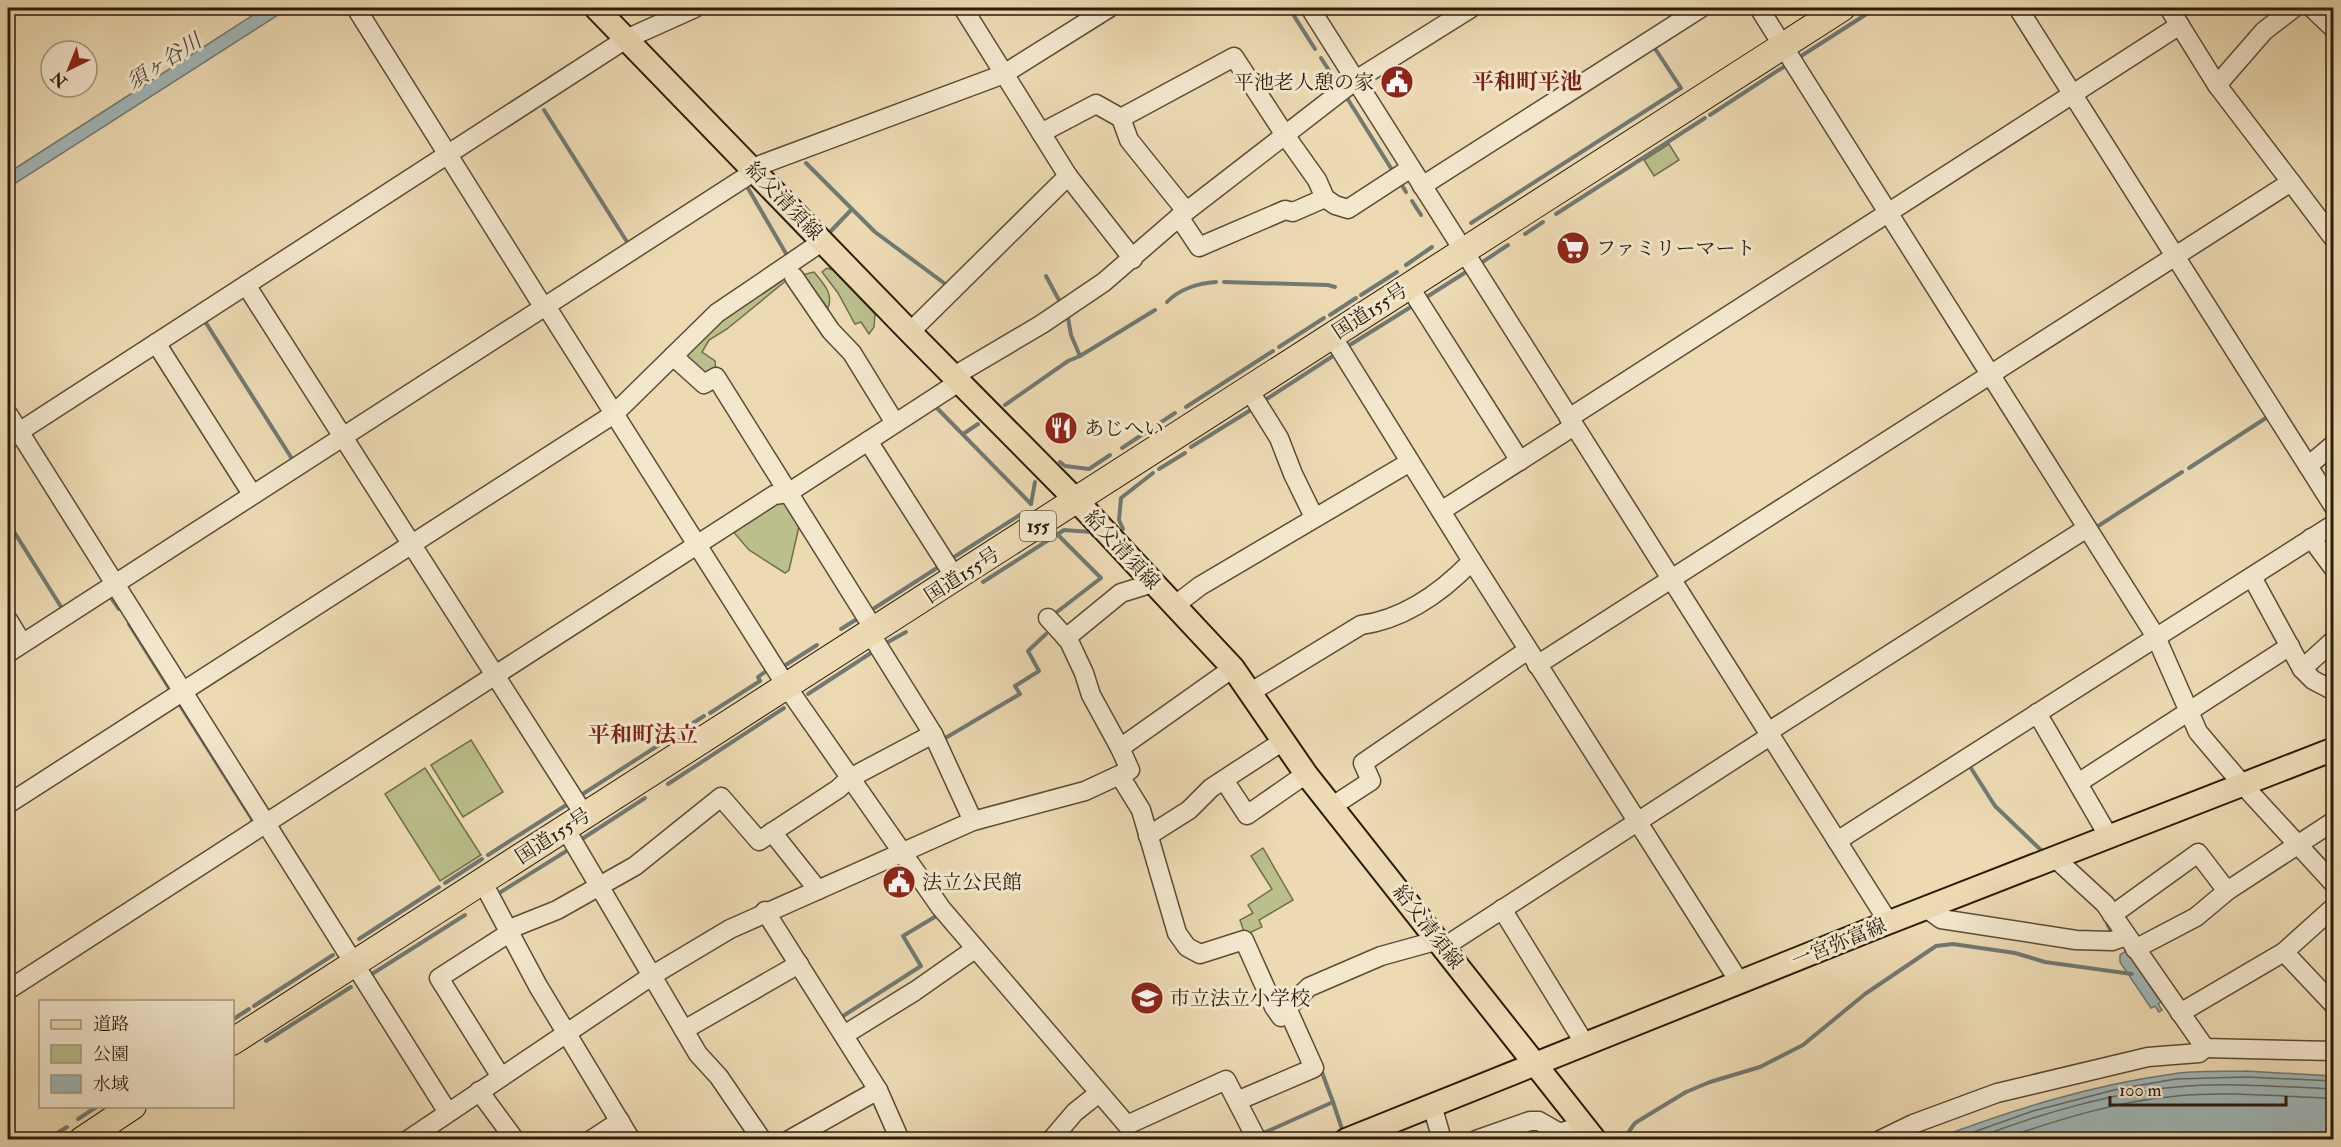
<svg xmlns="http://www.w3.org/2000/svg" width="2341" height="1147" viewBox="0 0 2341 1147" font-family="'IM FELL Double Pica','Noto Serif JP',serif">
<rect width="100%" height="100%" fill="#eddab3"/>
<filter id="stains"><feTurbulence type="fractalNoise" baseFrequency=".00333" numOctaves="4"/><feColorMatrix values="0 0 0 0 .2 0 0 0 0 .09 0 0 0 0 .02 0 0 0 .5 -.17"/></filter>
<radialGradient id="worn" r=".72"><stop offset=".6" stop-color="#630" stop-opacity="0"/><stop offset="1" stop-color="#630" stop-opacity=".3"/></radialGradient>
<!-- green -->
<g fill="#babf8b" stroke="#726e4b" stroke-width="1.5">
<polygon points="1669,144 1679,160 1654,176 1644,160"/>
<polygon points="827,268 833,270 875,314 874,327 869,334 861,322 855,324 838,293 822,272"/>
<path d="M814 272C823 283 834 294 828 308L802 275Z"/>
<polygon points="784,275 788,279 727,329 709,340 702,352 715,361 716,373 704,380 679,358 696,339"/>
<polygon points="779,497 801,518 789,570 785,573 749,550 730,528"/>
<polygon points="471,740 503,792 463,817 431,765"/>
<polygon points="425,768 481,855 440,881 385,794"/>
<polygon points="1263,848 1293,900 1259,920 1262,927 1245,935 1240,920 1253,913 1248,905 1272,889 1251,856"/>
</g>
<!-- water -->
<g fill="#a0b7b9" stroke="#717973" stroke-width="1.5">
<polygon points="264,8 289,8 8,188 8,173"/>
<polygon points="2126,951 2161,1002 2158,1004 2162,1010 2159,1012 2155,1006 2151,1008 2120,962 2120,955"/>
<path d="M2246 1071 2333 1076V1139H1935C2012 1110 2091 1085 2173 1074 2196 1070 2222 1072 2246 1071Z"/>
</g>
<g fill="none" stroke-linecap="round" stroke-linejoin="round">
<!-- shore -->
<g stroke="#656a62" stroke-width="1.5">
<polyline points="1951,1140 2033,1111 2118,1089 2176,1079 2246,1077 2334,1081"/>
<path d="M1972 1140C2032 1116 2113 1092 2177 1087 2229 1082 2282 1087 2334 1089"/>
<path d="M1999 1140C2057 1120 2117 1101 2177 1096 2229 1091 2282 1097 2334 1098"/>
</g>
<!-- stream -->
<g stroke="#717973" stroke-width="4">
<polyline points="1289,8 1315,49"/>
<polyline points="1321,58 1339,86"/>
<polyline points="1798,58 1876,8"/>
<polyline points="1347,98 1394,173"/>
<polyline points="544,110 629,245"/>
<polyline points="1710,115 1788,64"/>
<polyline points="806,163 875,232 948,286"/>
<polyline points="1400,182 1406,192"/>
<polyline points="745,183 788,257"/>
<polyline points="1412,201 1421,215"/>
<polyline points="1556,214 1705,118"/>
<polyline points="1471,223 1681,88 1652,44"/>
<polyline points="830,232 852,209"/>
<polyline points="1525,234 1543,222"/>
<polyline points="1481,263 1508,245"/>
<polyline points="1406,265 1432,247"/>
<polyline points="1046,276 1060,302"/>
<polyline points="1224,282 1328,285 1335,287"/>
<polyline points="1361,295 1397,272"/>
<polyline points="1422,300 1466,272"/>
<path d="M1167 302C1179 289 1199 283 1216 282"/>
<polyline points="1067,312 1071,335 1080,356"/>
<polyline points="1330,315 1356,298"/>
<polyline points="206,323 294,462"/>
<polyline points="1279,347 1324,318"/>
<polyline points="1345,348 1414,305"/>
<polyline points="1262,402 1336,354"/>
<polyline points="933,404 1031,504"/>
<polyline points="1005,405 1068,361 1080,356 1155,310"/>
<polyline points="1186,407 1273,351"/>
<polyline points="963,434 978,424"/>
<polyline points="1191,447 1254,408"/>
<polyline points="1122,448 1175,413"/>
<polyline points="1060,462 1065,466 1089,469 1110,455"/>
<polyline points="2189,468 2269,416"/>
<polyline points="1159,469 1185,453"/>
<polyline points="1031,504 1035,482"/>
<polyline points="8,522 63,610"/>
<polyline points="2095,528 2182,472"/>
<polyline points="1123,529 1119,520 1121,498 1153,473"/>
<polyline points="951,559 1023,513"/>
<polyline points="983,582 1064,530 1091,532 1094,536"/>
<polyline points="109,595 119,609"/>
<polyline points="870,611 940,566"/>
<polyline points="1053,615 1101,578 1057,534"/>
<polyline points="129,624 169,688"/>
<polyline points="841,629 857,619"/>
<polyline points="888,642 906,632"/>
<polyline points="784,666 817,645"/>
<polyline points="808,694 874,651"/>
<polyline points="178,702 252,819 252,826"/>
<polyline points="710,713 760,681 758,677 769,669"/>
<polyline points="942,740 1020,694 1015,686 1039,671 1028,651 1046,634"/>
<polyline points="1969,765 1995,806 2043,852"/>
<polyline points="668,784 784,708"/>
<polyline points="578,797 704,716"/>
<polyline points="582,839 645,798"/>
<polyline points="488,855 571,802"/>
<polyline points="445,883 482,859"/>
<polyline points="496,895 568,850"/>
<polyline points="2107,923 2111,931"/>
<polyline points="359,939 439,887"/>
<polyline points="372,974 465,915"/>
<polyline points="254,1006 333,955"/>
<polyline points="840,1018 921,966 903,936 938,915"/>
<polyline points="232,1020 249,1009"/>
<polyline points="266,1041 351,987"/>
<polyline points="1333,1102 1343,1132"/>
<polyline points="78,1119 98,1106"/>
<polyline points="1259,1135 1333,1102 1320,1067"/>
<polyline points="46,1140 67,1127"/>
<polyline points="1623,1140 1635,1123 1686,1092 1710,1082 1760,1067 1803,1045 1865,994 1936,946 1953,944 2015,953 2045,962 2132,974"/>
</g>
<!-- minor casing -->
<g stroke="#5b4c35" stroke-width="21">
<g id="minor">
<polyline points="356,8 544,308"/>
<polyline points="963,8 1068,176 1133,259"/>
<polyline points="1310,8 1889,923"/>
<polyline points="1759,8 2156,637 2198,732 2243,785 2334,884"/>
<polyline points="2018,8 2334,507"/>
<polyline points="2312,8 2334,29"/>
<polyline points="2217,85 2264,31 2294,8"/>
<polyline points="1121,118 1129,140 1186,211"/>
<polyline points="1041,133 1096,104 1121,118 1234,57 1285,135 1317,180 1325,198 1335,205 1348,209 1411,168"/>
<polyline points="752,168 1004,74 1109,8"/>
<polyline points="2291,182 2334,239"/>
<polyline points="1422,186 1701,8"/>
<polyline points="1179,217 1199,247 1285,210 1293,212 1325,198"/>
<polyline points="794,277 831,331 852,353 895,423"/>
<polyline points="246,285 585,816"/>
<polyline points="1409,286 1520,461"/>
<polyline points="546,306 787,687 941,908 1127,1125 1226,1080 1257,1140"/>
<polyline points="910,332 1068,176"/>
<polyline points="1332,336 1472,561 1740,983"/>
<polyline points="156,343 252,494"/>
<polyline points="673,356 704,384 716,377 875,631"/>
<polyline points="954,376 1042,324 1104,282 1179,217 1356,80 1471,8"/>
<polyline points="1249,390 1279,438 1293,474 1314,517"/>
<polyline points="8,414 447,1111"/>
<polyline points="1569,418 2180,25"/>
<polyline points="8,439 626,39 695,8"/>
<polyline points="868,441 956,579"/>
<polyline points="2308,466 2334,444"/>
<polyline points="1441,511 1574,426"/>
<polyline points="2311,538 2334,569"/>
<polyline points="2252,577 2302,669 2313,680 2334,691"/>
<polyline points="1174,606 1200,586 1410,462"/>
<polyline points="1048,618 1069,641 1084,673 1091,695 1120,748"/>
<polyline points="8,620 22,643"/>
<polyline points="870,633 933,734 973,821"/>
<polyline points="1066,638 1121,593 1153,583"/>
<polyline points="8,653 755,171"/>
<polyline points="1537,665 2291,182 2217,85 2169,8"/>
<polyline points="2302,669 2334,640"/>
<path d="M1251 692 1361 625C1405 619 1442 592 1472 561"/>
<polyline points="2037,713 2109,837"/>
<polyline points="1768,732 2087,528"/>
<polyline points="1120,776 1141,810 1177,933 1187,947 1200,954 1244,940 1274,1007 1281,1017 1287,1008 1309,987 1381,956 1439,940"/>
<polyline points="1224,780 1247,815 1306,774"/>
<polyline points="2078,783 2290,646"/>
<polyline points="8,804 614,414 717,313 823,241"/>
<polyline points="1331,807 1371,781 1363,763 1528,650"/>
<polyline points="565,828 698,1054 719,1077 762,1140"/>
<polyline points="772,832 818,890"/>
<polyline points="1148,836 1189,810 1211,788 1283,741"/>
<polyline points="1837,841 2334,524"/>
<polyline points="2055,858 2105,904 2205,1048 2334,1051"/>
<polyline points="482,881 538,986 631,1140"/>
<polyline points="1926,908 1941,919 2076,940 2112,941 2126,936"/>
<polyline points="1502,909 1585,1044"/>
<polyline points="765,911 878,1090 900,1140"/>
<polyline points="2112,915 2198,853 2227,891"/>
<polyline points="507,930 557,910 635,866 721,797 759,841 838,789 850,778 933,734"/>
<polyline points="1444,947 1770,736"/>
<polyline points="2135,949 2196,917 2227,891 2334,821"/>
<polyline points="2284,952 2334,1005"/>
<polyline points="8,990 774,495 788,493 959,382"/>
<polyline points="2180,1013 2284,952 2334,907"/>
<polyline points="684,1030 799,964"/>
<polyline points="844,1035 915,991 975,949"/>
<polyline points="501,1077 439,978 509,933"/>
<polyline points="479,1091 515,1140"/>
<polyline points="1237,1101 1314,1068 1287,1008"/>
<polyline points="1432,1105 1442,1140"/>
<polyline points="408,1140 653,975 730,929 973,821 1085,791 1130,770 1120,748 1233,668"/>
<polyline points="591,1140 620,1121"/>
<polyline points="789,1140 878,1090"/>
<polyline points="1051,1140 1075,1112 1099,1093"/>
<polyline points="1476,1140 1530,1121 1539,1121 1560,1133 1583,1125"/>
<polyline points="1880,1140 1913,1124 1997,1093 2148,1057 2199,1053 2205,1048"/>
</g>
</g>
<!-- major casing -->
<g stroke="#2a1c0b" stroke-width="26">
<g id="major">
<polyline points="596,8 910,332 1077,501 1233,668 1306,774 1595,1140"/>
<polyline points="1346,1140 1882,925 2334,749"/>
</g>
</g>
<!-- highway casing -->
<g stroke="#2a1c0b" stroke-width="28">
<g id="highway">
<polyline points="232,1042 1842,8"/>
<polyline points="82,1140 133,1106"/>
</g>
</g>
<!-- minor -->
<use href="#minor" stroke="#f3e7ce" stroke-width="18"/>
<!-- major -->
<use href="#major" stroke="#eddab3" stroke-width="22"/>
<!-- highway -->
<use href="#highway" stroke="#eddab3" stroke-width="26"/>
</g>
<!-- icons -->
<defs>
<g id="civic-disc" transform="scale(1.725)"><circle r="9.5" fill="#8f2418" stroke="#f3e7ce"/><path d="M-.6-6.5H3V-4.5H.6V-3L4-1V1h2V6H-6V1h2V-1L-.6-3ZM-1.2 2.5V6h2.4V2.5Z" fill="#fff"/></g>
<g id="supermarket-disc" transform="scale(1.725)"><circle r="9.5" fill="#8f2418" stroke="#f3e7ce"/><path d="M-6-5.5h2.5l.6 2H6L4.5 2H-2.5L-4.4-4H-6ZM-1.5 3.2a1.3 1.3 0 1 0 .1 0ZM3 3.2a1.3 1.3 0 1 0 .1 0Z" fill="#fff"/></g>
<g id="restaurant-disc" transform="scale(1.725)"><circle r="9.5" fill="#8f2418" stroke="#f3e7ce"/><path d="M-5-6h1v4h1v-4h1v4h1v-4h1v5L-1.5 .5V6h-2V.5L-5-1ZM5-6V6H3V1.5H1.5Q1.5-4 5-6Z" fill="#fff"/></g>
<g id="school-disc" transform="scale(1.725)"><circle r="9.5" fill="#8f2418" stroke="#f3e7ce"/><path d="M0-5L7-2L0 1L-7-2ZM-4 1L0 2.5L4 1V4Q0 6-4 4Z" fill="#fff"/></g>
</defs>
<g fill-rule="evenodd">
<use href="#civic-disc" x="1397" y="82"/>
<use href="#supermarket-disc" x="1573" y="248"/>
<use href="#restaurant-disc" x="1061" y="428"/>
<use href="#civic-disc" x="899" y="882"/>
<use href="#school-disc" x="1147" y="998"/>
</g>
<g text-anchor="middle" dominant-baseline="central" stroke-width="6" stroke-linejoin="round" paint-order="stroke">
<!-- shield labels -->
<rect fill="#f3e7ce" stroke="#665946" stroke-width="1.5" x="1020" y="511" width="36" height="30" rx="4.5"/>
<g font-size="18" font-weight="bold" fill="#2a1c0b">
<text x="1038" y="526">155</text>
</g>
<!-- poi labels -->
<g font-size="20" fill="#2a1c0b" stroke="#f3e7ce" text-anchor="start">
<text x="1374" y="82" text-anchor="end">平池老人憩の家</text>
<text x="1596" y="248">ファミリーマート</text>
<text x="1084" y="428">あじへい</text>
<text x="922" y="882">法立公民館</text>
<text x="1170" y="998">市立法立小学校</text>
</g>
<!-- street labels -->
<g font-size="20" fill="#2a1c0b" stroke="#f3e7ce">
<text transform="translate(784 201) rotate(46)">給父清須線</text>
<text transform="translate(1370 311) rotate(-33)">国道155号</text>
<text transform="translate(1122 550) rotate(47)">給父清須線</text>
<text transform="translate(962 575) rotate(-33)">国道155号</text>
<text transform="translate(553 836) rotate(-33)">国道155号</text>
<text transform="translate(1428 927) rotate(52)">給父清須線</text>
<text transform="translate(1839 943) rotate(-22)">一宮弥富線</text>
</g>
<!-- water labels -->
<g font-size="21" font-style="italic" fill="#4d4a3f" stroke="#f3e7ce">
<text transform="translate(164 62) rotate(-33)">須ヶ谷川</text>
</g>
<!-- quarter labels -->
<g font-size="22" font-weight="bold" fill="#7a1f14" stroke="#f3e7ce">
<text x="1527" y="82">平和町平池</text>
<text x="643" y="735">平和町法立</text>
</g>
</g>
<!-- margin -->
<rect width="2341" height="1147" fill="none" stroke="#eddab3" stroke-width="30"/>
<rect x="9" y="9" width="2323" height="1129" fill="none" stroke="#2a1c0b" stroke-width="3"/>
<rect x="15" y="15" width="2311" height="1117" fill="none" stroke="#2a1c0b" stroke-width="1.5"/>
<!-- legend -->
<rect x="39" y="1000" width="195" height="108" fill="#f3e7ce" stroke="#a39680" stroke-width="1.5"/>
<rect x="51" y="1020" width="30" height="9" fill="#eddab3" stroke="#a39680" stroke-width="1.5"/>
<text x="93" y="1030" font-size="18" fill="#2a1c0b">道路</text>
<rect x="51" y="1045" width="30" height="18" fill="#babf8b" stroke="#a39680" stroke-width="1.5"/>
<text x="93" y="1060" font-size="18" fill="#2a1c0b">公園</text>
<rect x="51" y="1075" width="30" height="18" fill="#a0b7b9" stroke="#a39680" stroke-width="1.5"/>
<text x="93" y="1090" font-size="18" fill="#2a1c0b">水域</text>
<!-- north arrow -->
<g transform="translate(69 69) rotate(223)"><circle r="28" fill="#f3e7ce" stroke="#a39680" stroke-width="1.5"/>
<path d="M0-4.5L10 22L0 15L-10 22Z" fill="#8f2418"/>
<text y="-9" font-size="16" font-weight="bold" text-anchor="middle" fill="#2a1c0b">N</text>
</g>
<!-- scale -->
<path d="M2110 1096v9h176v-9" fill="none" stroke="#2a1c0b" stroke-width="3"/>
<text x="2119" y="1096" font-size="18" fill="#2a1c0b" stroke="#f3e7ce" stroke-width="4.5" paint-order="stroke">100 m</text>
<rect width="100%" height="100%" filter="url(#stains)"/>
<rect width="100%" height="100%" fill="url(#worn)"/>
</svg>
